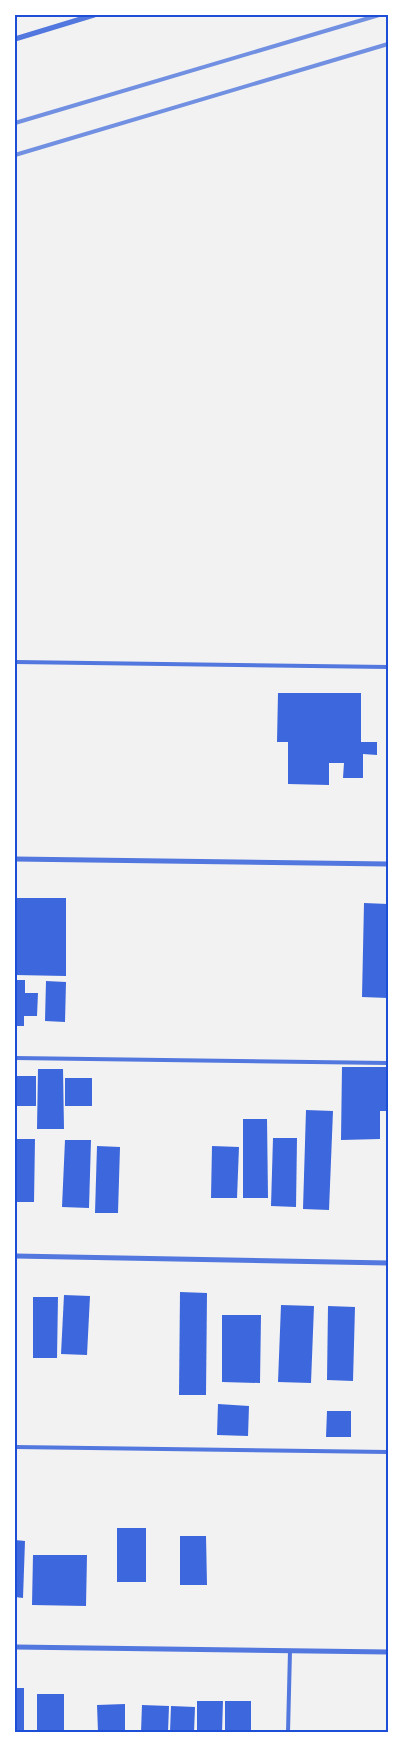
<svg xmlns="http://www.w3.org/2000/svg" width="403" height="1747" viewBox="0 0 403 1747" font-family="Inter,sans-serif">
<rect width="100%" height="100%" fill="#f2f2f2"/>
<!-- building -->
<g fill="#3d67dc">
<polygon points="278,693 361,693 361,742 377,742 377,755 363,754 363,778 343,778 344,763 329,763 329,785 288,784 288,742 277,742"/>
<polygon points="15,898 66,898 66,976 15,975"/>
<polygon points="364,903 388,904 388,998 362,997"/>
<polygon points="15,980 25,980 25,993 38,993 37,1016 24,1016 24,1026 15,1026"/>
<polygon points="46,981 66,982 65,1022 45,1021"/>
<polygon points="342,1067 388,1067 388,1111 380,1111 380,1139 341,1140"/>
<polygon points="38,1069 63,1069 64,1129 37,1129"/>
<rect x="15" y="1076" width="21" height="30"/>
<rect x="65" y="1078" width="27" height="28"/>
<polygon points="306,1110 333,1111 329,1210 303,1209"/>
<polygon points="243,1119 267,1119 268,1198 243,1198"/>
<polygon points="273,1138 297,1138 296,1207 271,1206"/>
<polygon points="15,1139 35,1139 34,1202 15,1202"/>
<polygon points="65,1140 91,1140 89,1208 62,1207"/>
<polygon points="97,1146 120,1147 118,1213 95,1213"/>
<polygon points="212,1146 239,1147 237,1198 211,1198"/>
<polygon points="180,1292 207,1293 206,1395 179,1395"/>
<polygon points="64,1295 90,1296 87,1355 61,1354"/>
<polygon points="33,1297 58,1297 57,1358 33,1358"/>
<polygon points="281,1305 314,1306 311,1383 278,1382"/>
<polygon points="328,1306 355,1307 353,1381 327,1380"/>
<polygon points="222,1315 261,1315 260,1383 222,1382"/>
<rect x="386" y="1316" width="2" height="89"/>
<polygon points="218,1404 249,1406 248,1436 217,1435"/>
<polygon points="327,1411 351,1411 351,1437 326,1437"/>
<rect x="117" y="1528" width="29" height="54"/>
<polygon points="180,1536 206,1536 207,1585 180,1585"/>
<polygon points="15,1540 25,1541 23,1598 15,1597"/>
<polygon points="33,1555 87,1555 86,1606 32,1605"/>
<rect x="15" y="1688" width="9" height="44"/>
<rect x="37" y="1694" width="27" height="38"/>
<polygon points="197,1701 223,1701 222,1732 197,1732"/>
<rect x="225" y="1701" width="26" height="31"/>
<polygon points="125,1704 125,1732 98,1732 97,1705"/>
<polygon points="142,1705 169,1706 168,1732 141,1732"/>
<polygon points="171,1706 195,1707 194,1732 170,1732"/>
</g>
<g fill="none" stroke-linecap="round" stroke-linejoin="round">
<!-- service -->
<g stroke="#5277de" stroke-width="4">
<polyline points="15,662 388,667"/>
<polyline points="15,1058 388,1063"/>
<polyline points="15,1447 388,1452"/>
<polyline points="288,1732 290,1651"/>
</g>
<!-- minor -->
<g stroke="#5277de" stroke-width="5">
<polyline points="15,39 94,15"/>
<polyline points="15,859 388,864"/>
<polyline points="15,1256 388,1263"/>
<polyline points="15,1647 388,1652"/>
</g>
<!-- rail -->
<g stroke="#7290e2" stroke-width="4">
<polyline points="15,123 379,15"/>
<polyline points="15,155 388,44"/>
</g>
</g>
<!-- border -->
<rect width="403" height="1747" fill="none" stroke="#ffffff" stroke-width="32"/>
<rect x="16" y="16" width="371" height="1715" fill="none" stroke="#1d4ed8" stroke-width="2"/>
</svg>
